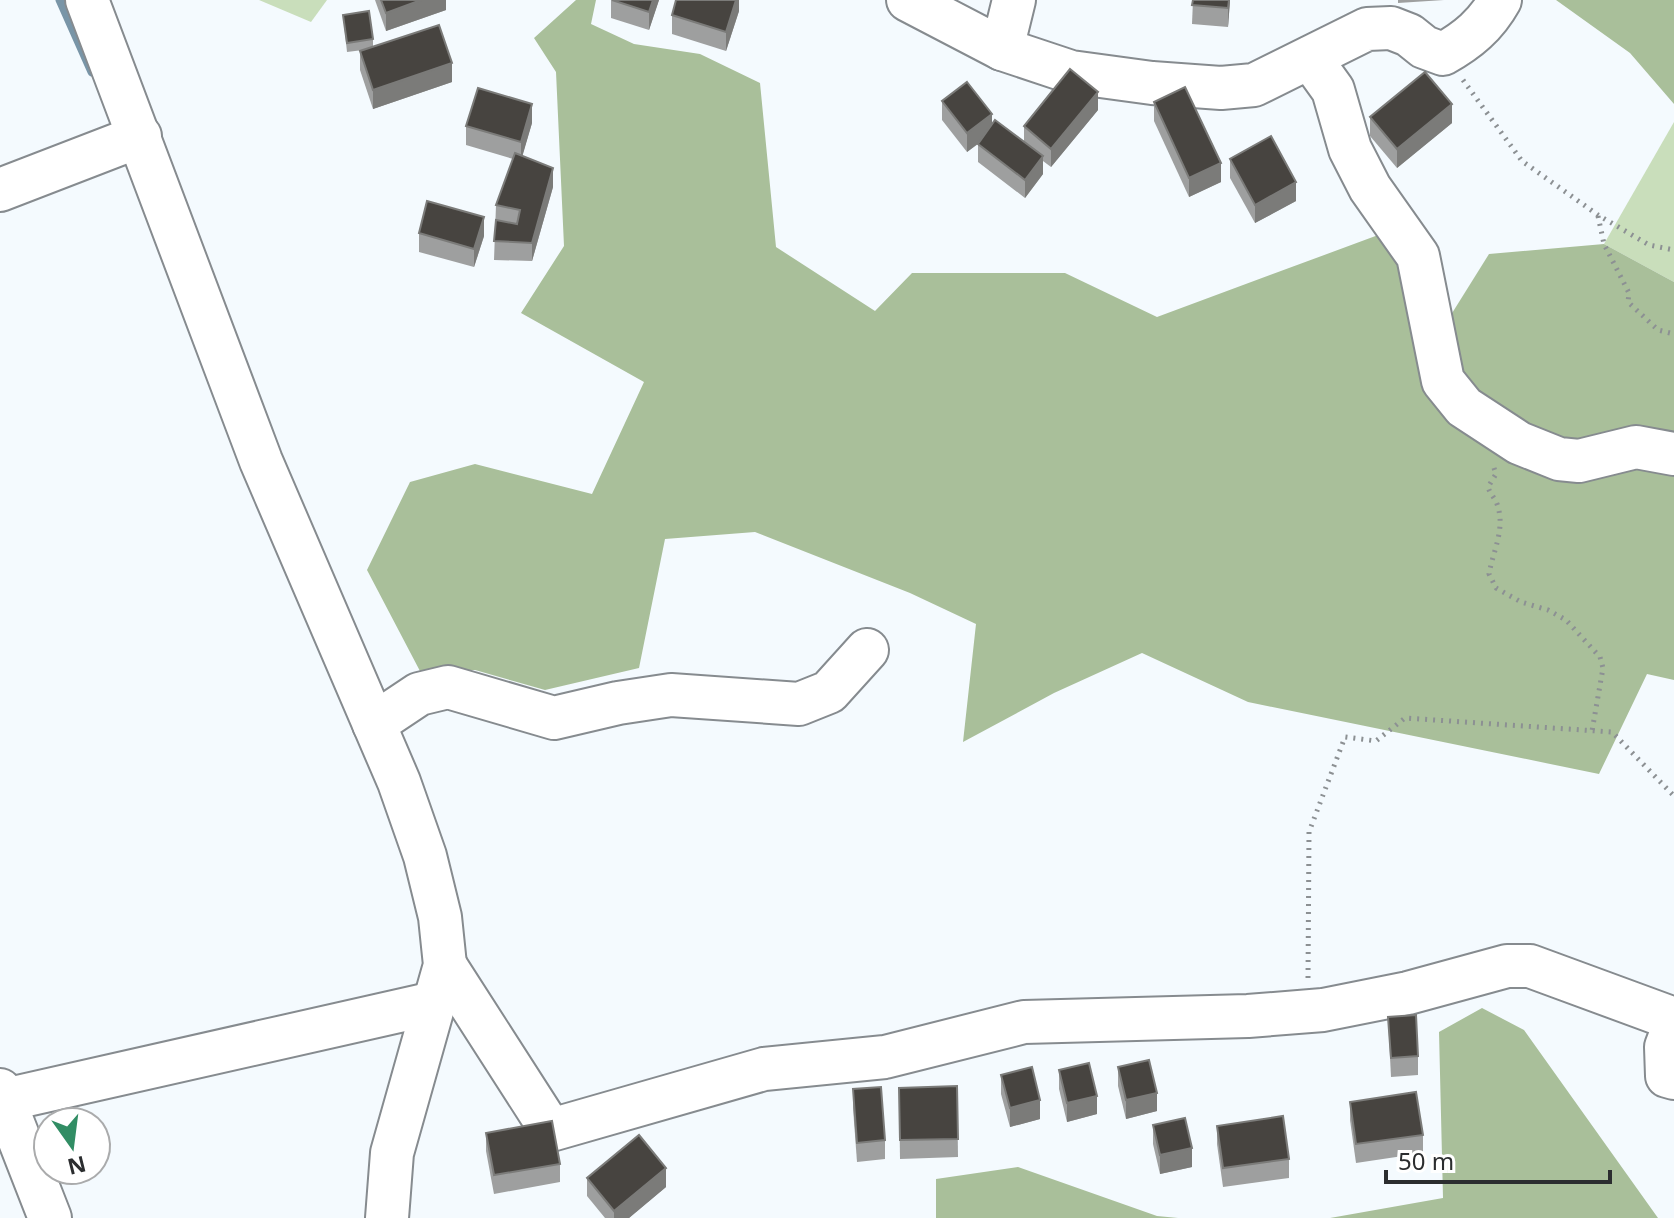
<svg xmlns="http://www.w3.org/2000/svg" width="1674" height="1218" viewBox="0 0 1674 1218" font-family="'Noto Sans',sans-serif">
<rect width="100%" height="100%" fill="#f4fafe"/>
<!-- green -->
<g fill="#c9debb">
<polygon points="259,0 327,0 311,22"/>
<polygon points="1674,122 1674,282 1604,244"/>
</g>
<!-- forest -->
<g fill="#a9bf9a">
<polygon points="576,0 596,0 591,24 634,44 700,54 760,83 776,247 875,311 912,273 1065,273 1157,317 1389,231 1439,334 1489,254 1604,244 1674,282 1674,680 1647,674 1599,774 1248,702 1142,653 1054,693 963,742 976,624 910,593 755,532 665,539 639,668 545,690 475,670 421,673 367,570 410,482 475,464 592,494 644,382 521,313 564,246 556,72 534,38"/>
<polygon points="1556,0 1674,0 1674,104 1630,53"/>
<polygon points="1482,1008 1524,1030 1658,1218 1330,1218 1443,1198 1439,1032"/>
<polygon points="1018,1167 1157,1216 1178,1218 936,1218 936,1179"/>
</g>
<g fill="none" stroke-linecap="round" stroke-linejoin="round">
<!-- stream -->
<polyline stroke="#7995a7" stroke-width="9" points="60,0 92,72"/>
<!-- minor casing -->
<g stroke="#868b8f" stroke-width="46">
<g id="minor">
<polyline points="87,0 261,461 399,782 425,856 440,917 445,965 392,1153 387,1218"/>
<path d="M908 0 1002 49 1071 72 1152 83 1221 88 1254 85 1367 29 1391 28 1409 35 1424 47 1443 54C1468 40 1486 25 1500 0"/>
<polyline points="1002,49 1014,0"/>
<polyline points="1310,58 1333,90 1350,149 1370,188 1418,256 1443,381 1464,407 1519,443 1559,459 1579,461 1636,447 1674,454"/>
<polyline points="0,190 140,136"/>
<polyline points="374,724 419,694 448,687 554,718 618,703 671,695 799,704 829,692 867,650"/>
<polyline points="445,965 551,1130 764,1069 885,1057 1024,1022 1248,1016 1323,1010 1408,993 1507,966 1530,966 1674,1019"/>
<polyline points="1674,1026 1666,1047 1667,1076 1674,1078"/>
<polyline points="0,1090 50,1218"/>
<polyline points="0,1101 434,1003"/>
</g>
</g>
<!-- path -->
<g stroke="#8c9093" stroke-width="5" stroke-dasharray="2 6" stroke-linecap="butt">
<polyline points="1463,80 1522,161 1598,215 1649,245 1674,250"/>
<polyline points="1598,216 1604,244 1629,293 1628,302 1658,330 1674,334"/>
<path d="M1494 468 1496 474 1488 487C1490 494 1495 498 1497 504 1506 528 1493 551 1489 574L1496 588 1521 602 1548 610 1566 620 1600 657 1603 668 1592 731"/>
<polyline points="1308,978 1309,832 1345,737 1376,741 1405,718 1612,732 1674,796"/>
</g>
<!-- minor -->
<use href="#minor" stroke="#fff" stroke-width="42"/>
</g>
<!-- wall -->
<g fill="#9e9f9f">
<polygon points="375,0 446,0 446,10 386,31"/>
<polygon points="611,0 659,0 649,30 611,18"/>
<polygon points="739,0 739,11 726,51 672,34 672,15"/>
<polygon points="1193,0 1230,0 1228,27 1192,24"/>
<polygon points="1398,0 1444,0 1398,3"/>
<polygon points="343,15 373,39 373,47 452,82 373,109 360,70 360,51 363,50 347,52"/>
<polygon points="942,101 1024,141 1024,126 1098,110 1051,167 1043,161 1043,174 1025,198 978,162 978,144 967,152 942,120"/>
<polygon points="1154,102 1221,182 1189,197 1154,121"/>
<polygon points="1370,117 1452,123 1397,168 1370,136"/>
<polygon points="532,123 522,156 553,187 532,261 494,260 496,205 513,159 466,145 466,126"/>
<polygon points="1230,159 1296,201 1255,223 1230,178"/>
<polygon points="419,233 484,236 474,267 419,252"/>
<polygon points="1388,1017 1418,1056 1418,1075 1391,1077"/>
<polygon points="1118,1067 1157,1111 1126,1119 1118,1086"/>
<polygon points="1059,1070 1097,1114 1067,1122 1059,1089"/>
<polygon points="1001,1075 1040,1119 1010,1127 1001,1094"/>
<polygon points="957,1086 958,1157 900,1159 899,1088"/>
<polygon points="853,1089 885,1140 885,1159 857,1162 853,1108"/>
<polygon points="1350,1102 1423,1135 1423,1153 1356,1163 1350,1120"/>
<polygon points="1153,1125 1192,1167 1160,1174 1153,1144"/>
<polygon points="1217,1126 1289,1159 1289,1178 1223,1187 1217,1144"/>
<polygon points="486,1133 560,1164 560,1182 494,1194 486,1151"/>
<polygon points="587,1178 666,1187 629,1218 605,1218 587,1196"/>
</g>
<!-- shaded-wall -->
<g fill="#7b7b79">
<polygon points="421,0 446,0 446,10 386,31 386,13"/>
<polygon points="653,0 659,0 649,30 649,12"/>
<polygon points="736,0 739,0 739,11 726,51 726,32"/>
<polygon points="1229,0 1230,0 1228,27 1228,8"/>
<polygon points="452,63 452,82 373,109 373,90"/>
<polygon points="1098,92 1098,110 1051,167 1051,149"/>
<polygon points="532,104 532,123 521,161 521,142"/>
<polygon points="1452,104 1452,123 1397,168 1397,149"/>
<polygon points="992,114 992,133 967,152 967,133"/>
<polygon points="1043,156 1043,174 1025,198 1025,180"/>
<polygon points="1221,163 1221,182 1189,197 1189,178"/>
<polygon points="553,168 553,187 532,261 532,243"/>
<polygon points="1296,182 1296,201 1255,223 1255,205"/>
<polygon points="484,217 484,236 474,267 474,249"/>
<polygon points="1157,1093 1157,1111 1126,1119 1126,1100"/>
<polygon points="1097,1096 1097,1114 1067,1122 1067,1103"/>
<polygon points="1040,1100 1040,1119 1010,1127 1010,1108"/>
<polygon points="1192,1148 1192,1167 1160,1174 1160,1155"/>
<polygon points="666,1168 666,1187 629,1218 614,1218 614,1211"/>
</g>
<!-- building -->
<g fill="#474440" stroke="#7b7b79" stroke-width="2">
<polygon points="381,0 421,0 386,13"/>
<polygon points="612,0 653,0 649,12"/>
<polygon points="676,0 736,0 726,32 672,15"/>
<polygon points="1193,0 1229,0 1228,8 1192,5"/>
<polygon points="369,11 373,39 347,43 343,15"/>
<polygon points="439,25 452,63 373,90 360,51"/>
<polygon points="1070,69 1098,92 1051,149 1024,126"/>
<polygon points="1425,72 1452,104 1397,149 1370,117"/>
<polygon points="967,82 992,114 967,133 942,101"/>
<polygon points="1185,87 1221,163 1189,178 1154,102"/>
<polygon points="478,88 532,104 521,142 466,126"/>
<polygon points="995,120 1043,156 1025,180 978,144"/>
<polygon points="1271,136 1296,182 1255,205 1230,159"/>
<polygon points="515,153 553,168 532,243 494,241 496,220 517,224 520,210 496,205"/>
<polygon points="427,201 484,217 474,249 419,233"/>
<polygon points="1416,1015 1418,1056 1391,1058 1388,1017"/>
<polygon points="1149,1060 1157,1093 1126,1100 1118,1067"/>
<polygon points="1089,1063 1097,1096 1067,1103 1059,1070"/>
<polygon points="1032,1067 1040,1100 1010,1108 1001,1075"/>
<polygon points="957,1086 958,1139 900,1140 899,1088"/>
<polygon points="881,1087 885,1140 857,1143 853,1089"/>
<polygon points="1416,1092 1423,1135 1356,1144 1350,1102"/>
<polygon points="1283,1116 1289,1159 1223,1168 1217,1126"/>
<polygon points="1185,1118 1192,1148 1160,1155 1153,1125"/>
<polygon points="552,1121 560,1164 494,1175 486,1133"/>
<polygon points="639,1135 666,1168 614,1211 587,1178"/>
</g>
<!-- north arrow -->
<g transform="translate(72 1146) rotate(166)"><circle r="38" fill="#ffffff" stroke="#aaabac" stroke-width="2"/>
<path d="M0-6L14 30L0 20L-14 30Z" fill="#318d64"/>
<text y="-12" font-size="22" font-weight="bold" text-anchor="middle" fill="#2b2d2f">N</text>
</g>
<!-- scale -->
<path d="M1386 1170v12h224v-12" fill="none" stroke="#2b2d2f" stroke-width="4"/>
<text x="1398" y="1170" font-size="24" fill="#2b2d2f" stroke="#ffffff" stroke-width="6" paint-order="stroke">50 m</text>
</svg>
